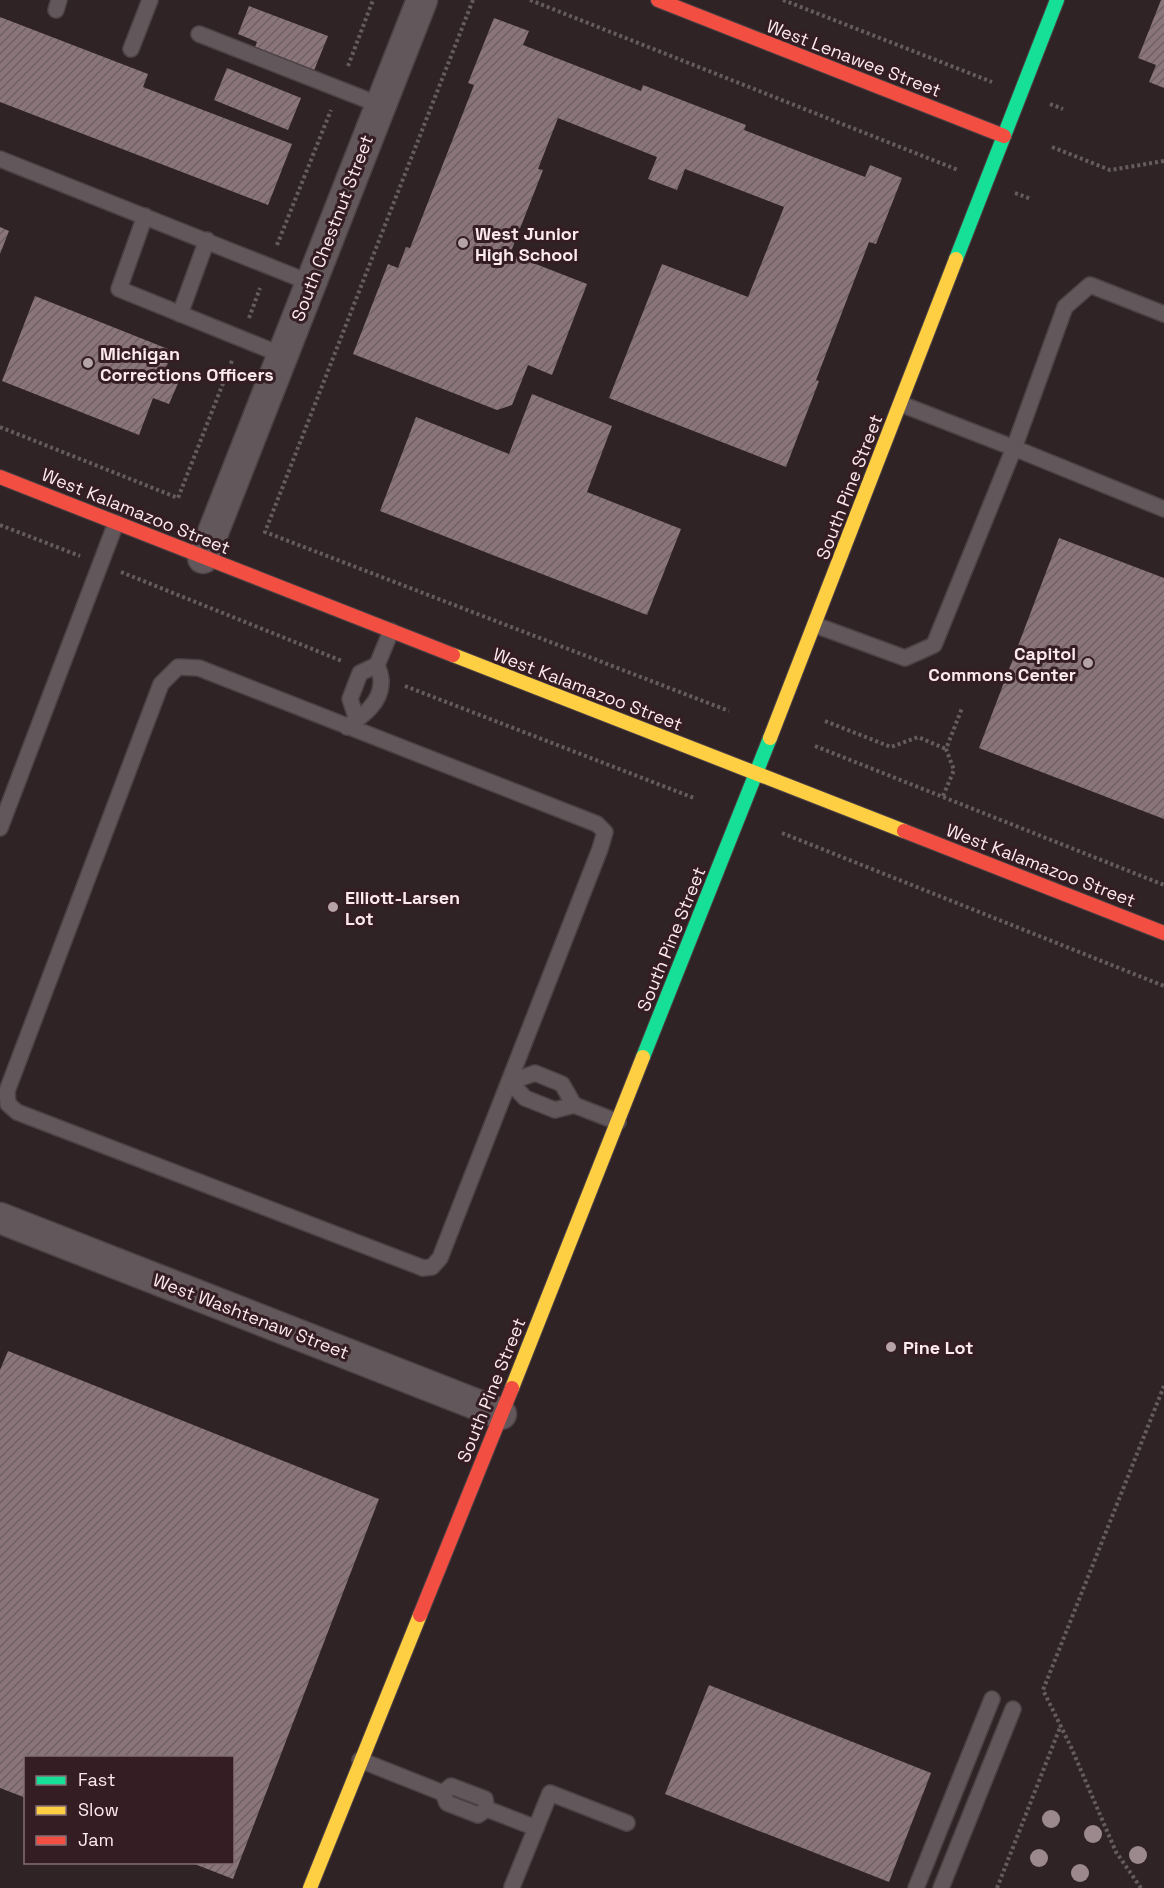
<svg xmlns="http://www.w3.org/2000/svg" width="1164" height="1888" viewBox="0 0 1164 1888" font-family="'Space Grotesk',sans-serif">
<defs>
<pattern id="building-hatch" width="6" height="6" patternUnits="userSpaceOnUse" patternTransform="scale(1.5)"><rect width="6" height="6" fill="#8a757b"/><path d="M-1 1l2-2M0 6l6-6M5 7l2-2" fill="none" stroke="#6e6064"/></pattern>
</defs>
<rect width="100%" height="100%" fill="#2f2326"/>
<!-- building -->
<g fill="url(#building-hatch)">
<polygon points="1161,0 1164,0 1164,88 1149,82 1156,65 1138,58"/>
<polygon points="249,6 328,36 313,73 254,50 257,42 238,34"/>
<polygon points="0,17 148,74 143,87 292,144 268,205 0,102"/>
<polygon points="494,18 529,31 523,45 641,91 643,85 746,125 744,130 865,177 870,165 902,178 876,244 869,242 816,380 819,381 786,467 609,398 662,264 748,297 784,207 685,169 677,190 648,179 657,157 558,118 538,169 543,170 510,254 587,284 552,375 528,365 512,405 497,410 353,354 388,264 398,268 406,247 410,248 474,85 468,83"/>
<polygon points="227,68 301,98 288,130 214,100"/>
<polygon points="0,227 9,231 0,254"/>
<polygon points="35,296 173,351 163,375 179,381 169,404 153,398 139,435 2,381"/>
<polygon points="532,394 612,426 587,492 681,529 647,615 380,511 416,417 509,454"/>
<polygon points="1059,538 1164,578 1164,819 979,748"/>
<polygon points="8,1351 379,1499 233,1879 192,1863 232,1862 232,1758 26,1758 26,1798 0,1788 0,1370"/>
<polygon points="709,1685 931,1773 889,1882 665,1794"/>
</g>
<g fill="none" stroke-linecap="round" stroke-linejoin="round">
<!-- lane casing -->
<g stroke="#4c4144" stroke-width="18">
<g id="lane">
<polyline points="56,10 59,0"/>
<polyline points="199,34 380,105"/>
<polyline points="131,49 150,0"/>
<polyline points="0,159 311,283"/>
<polyline points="145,216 119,289 282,355"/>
<polyline points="180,314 207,240"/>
<polyline points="901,404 1014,448 1065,307 1090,285 1164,314"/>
<polyline points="815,625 905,658 934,645 1014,448 1164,509"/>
<polyline points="377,665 391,631"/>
<polygon points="178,667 199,668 597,824 605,832 600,849 440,1258 432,1267 423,1268 17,1112 8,1104 7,1091 161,684"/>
<path d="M347 727C362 716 380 704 381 684 382 678 379 670 377 665L360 673 350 699 357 720"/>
<polyline points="0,828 116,523"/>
<polyline points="574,1105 562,1084 535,1073 510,1082 525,1098 555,1110 574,1105 618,1122"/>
<polyline points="360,1760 443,1793 447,1803 478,1815 487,1809 485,1799 451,1786 443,1793"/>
<polyline points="487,1809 536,1828"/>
<polyline points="512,1887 550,1793 627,1823"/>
<polyline points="916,1888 992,1699"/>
<polyline points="941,1888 1013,1709"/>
</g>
</g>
<!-- street casing -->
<g stroke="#4c4144" stroke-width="33">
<g id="street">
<polyline points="203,558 422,0"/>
<polyline points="0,1218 501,1414"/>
</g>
</g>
<!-- fast casing -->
<g stroke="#4c4144" stroke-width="16">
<g id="fast">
<polyline points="956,259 1057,0"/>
<polyline points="643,1057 770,738"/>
</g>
</g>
<!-- slow casing -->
<g stroke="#4c4144" stroke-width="16">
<g id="slow">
<polyline points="453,655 904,831"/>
<polyline points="770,738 956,259"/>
<polyline points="512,1388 643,1057"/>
<polyline points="310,1888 420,1615"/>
</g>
</g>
<!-- jam casing -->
<g stroke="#4c4144" stroke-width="16">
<g id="jam">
<polyline points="658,0 1004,136"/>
<polyline points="0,477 453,655"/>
<polyline points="904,831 1164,933"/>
<polyline points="420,1615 512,1388"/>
</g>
</g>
<!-- path -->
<g stroke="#655c5e" stroke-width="4" stroke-dasharray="3 3" stroke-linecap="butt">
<polyline points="473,0 265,532 729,711"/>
<polyline points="530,0 958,170"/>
<polyline points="783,0 992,82"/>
<polyline points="348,66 373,0"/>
<polyline points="1050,104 1063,109"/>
<polyline points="1052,147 1110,170 1164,161"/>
<polyline points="1015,193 1031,199"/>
<polyline points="277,245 331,110"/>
<polyline points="249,318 260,288"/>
<polyline points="0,427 178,498 233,358"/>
<polyline points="0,525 80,556"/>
<polyline points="121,572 342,661"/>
<polyline points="405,686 694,798"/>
<polyline points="825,721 891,747 918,737 946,749"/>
<polyline points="815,746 1164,885"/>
<polyline points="943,796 954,770 946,749 962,708"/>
<polyline points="782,833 1164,986"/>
<polyline points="997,1888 1061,1725"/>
<polyline points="1141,1888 1116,1852 1071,1747 1043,1690 1164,1386"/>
</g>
<!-- lane -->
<use href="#lane" stroke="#62585b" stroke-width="15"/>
<!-- street -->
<use href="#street" stroke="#62585b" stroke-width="30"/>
<!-- fast -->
<use href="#fast" stroke="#16e098" stroke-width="14"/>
<!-- slow -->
<use href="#slow" stroke="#ffcf43" stroke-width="14"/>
<!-- jam -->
<use href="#jam" stroke="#f24e42" stroke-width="14"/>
</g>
<!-- trees -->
<g fill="#9c898d">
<circle cx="1051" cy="1819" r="9"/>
<circle cx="1093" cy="1834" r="9"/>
<circle cx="1138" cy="1855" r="9"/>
<circle cx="1039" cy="1858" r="9"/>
<circle cx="1080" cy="1873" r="9"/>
</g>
<!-- markers -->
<g fill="#b4a4a8" stroke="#351d24" stroke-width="2">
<circle cx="463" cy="243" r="6"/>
<circle cx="88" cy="363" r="6"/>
<circle cx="1088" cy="663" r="6"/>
<circle cx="333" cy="907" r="6"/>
<circle cx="891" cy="1347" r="6"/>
</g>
<g text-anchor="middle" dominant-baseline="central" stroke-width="6" stroke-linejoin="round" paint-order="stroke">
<!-- street labels -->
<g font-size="18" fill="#fbeaee" stroke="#351d24">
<text transform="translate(854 58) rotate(21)">West Lenawee Street</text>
<text transform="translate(332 228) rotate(-69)">South Chestnut Street</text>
<text transform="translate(849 487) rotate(-69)">South Pine Street</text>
<text transform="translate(136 511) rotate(22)">West Kalamazoo Street</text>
<text transform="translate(588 689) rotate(21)">West Kalamazoo Street</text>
<text transform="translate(1041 865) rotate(21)">West Kalamazoo Street</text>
<text transform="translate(671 939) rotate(-68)">South Pine Street</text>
<text transform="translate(251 1316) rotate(21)">West Washtenaw Street</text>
<text transform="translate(491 1390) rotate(-68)">South Pine Street</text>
</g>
<!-- poi labels -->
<g font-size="18" font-weight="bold" fill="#fbeaee" stroke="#351d24" text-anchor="start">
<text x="475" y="233">West Junior<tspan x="475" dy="21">High School</tspan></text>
<text x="100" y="353">Michigan<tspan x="100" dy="21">Corrections Officers</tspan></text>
<text x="1076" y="653" text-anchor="end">Capitol<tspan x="1076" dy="21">Commons Center</tspan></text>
<text x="345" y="897">Elliott-Larsen<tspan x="345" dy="21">Lot</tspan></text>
<text x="903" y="1347">Pine Lot</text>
</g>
</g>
<!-- legend -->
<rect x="24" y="1756" width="210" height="108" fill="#351d24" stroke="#846f75" stroke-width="1.5"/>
<rect x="36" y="1776" width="30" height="9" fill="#16e098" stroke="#846f75" stroke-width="1.5"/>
<text x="78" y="1786" font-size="18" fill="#fbeaee">Fast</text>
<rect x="36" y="1806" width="30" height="9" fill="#ffcf43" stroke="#846f75" stroke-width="1.5"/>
<text x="78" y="1816" font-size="18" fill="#fbeaee">Slow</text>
<rect x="36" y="1836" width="30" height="9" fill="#f24e42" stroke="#846f75" stroke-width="1.5"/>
<text x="78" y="1846" font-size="18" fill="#fbeaee">Jam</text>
</svg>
